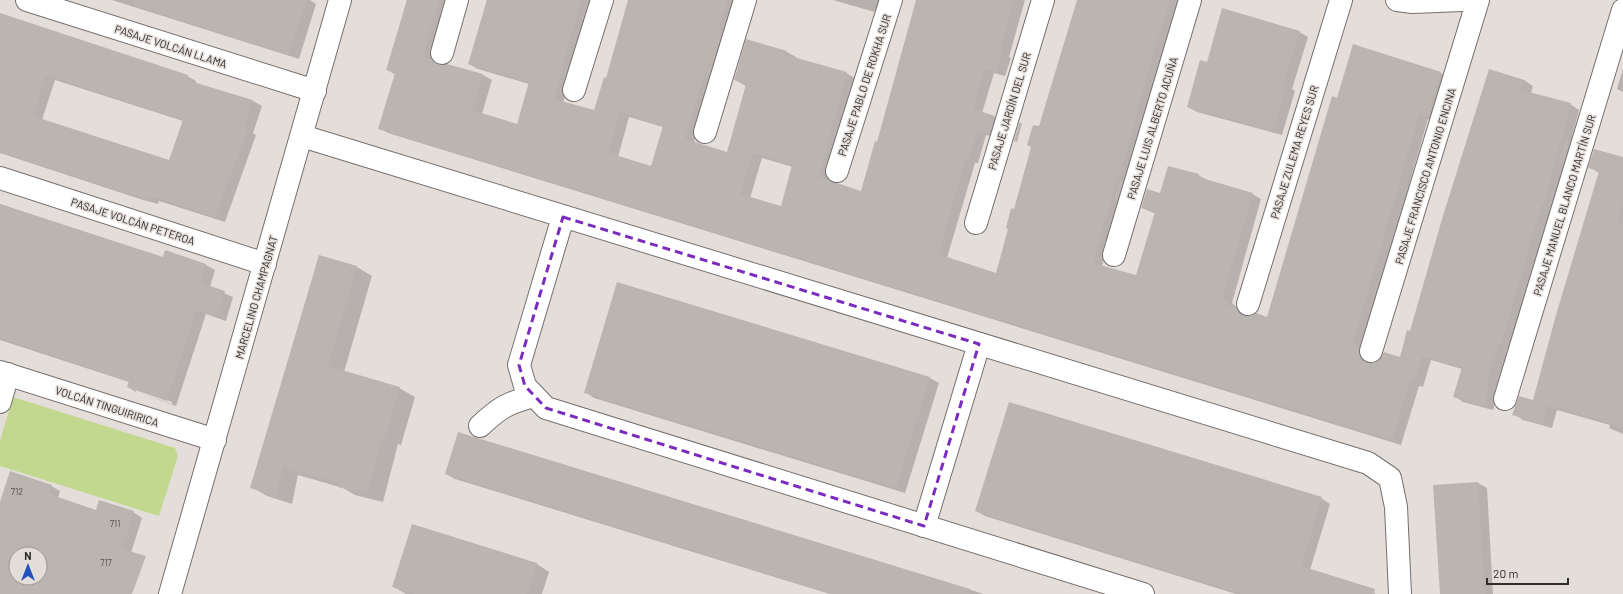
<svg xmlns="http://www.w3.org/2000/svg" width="1623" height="594" viewBox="0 0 1623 594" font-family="Barlow,sans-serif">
<rect width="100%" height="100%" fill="#e4dedb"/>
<!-- green -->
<polygon fill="#c2d88e" points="13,397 175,448 178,456 159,516 0,466 0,441"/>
<!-- shadow -->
<g fill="#0003" fill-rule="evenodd">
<polygon points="112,0 310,0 316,4 299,59"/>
<path d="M407 0H450L432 61 440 66 483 75 492 80 482 114 518 126 529 84 478 69 469 64 487 0H590L563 103 594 111 607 79 629 0H738L694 143 728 153 746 86 735 80 747 40 787 52 796 57V58L846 73 855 78 828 181 861 193 878 143 917 0H1025L1009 57 1011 58 1005 76 994 73 982 113 1004 122 999 139 986 135 978 163H975L947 258 997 274 1079 0H1180L1102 266 1137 277 1156 214 1142 208 1161 194 1198 175 1207 180 1252 194 1261 199 1232 303 1247 317 1268 318 1354 46 1441 73 1450 78 1437 122 1428 119 1362 348 1370 364 1400 358 1411 332 1490 70 1524 80 1533 86 1531 93 1570 104 1579 110 1553 209 1510 349 1508 348 1495 391 1498 392 1493 410 1463 402 1454 396 1462 369 1431 360 1423 387 1419 386 1401 445 388 133 379 128 396 75 387 70ZM629 117 663 127 652 167 618 157ZM762 158 793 167 782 207 750 198Z"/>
<polygon points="833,0 882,0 878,13"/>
<path d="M0 14 187 76 196 81V83L253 101 262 106 253 133 256 135 225 222 159 201 158 204 140 199 0 153ZM55 80 183 121 170 161 42 120Z"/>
<polygon points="1299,32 1308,37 1292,89 1295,91 1282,135 1197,112 1188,107 1207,63"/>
<polygon points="1623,69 1623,92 1617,89"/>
<polygon points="1623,158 1623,434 1609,428 1610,425 1557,410 1552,428 1523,420 1514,414 1534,401 1599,173 1589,167"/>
<polygon points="0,204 163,258 166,251 206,265 215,270 210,287 233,297 226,321 206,314 176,406 137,392 172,404 172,402 136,390 136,392 128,387 129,382 0,340"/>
<polygon points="319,256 357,267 372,276 344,372 399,388 415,397 401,445 398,444 383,502 355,495 343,488 298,475 292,504 267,496 252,487"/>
<polygon points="618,283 930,378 939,383 905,493 594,398 585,392"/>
<polygon points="459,433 984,594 830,594 455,479 446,474"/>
<polygon points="1478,483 1487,488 1493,594 1441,594"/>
<path d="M51 486 60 491 58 498 96 511 133 512 142 518 131 553 127 594H0V505ZM16 554H40V578H16Z"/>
<polygon points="1321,498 1330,504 1310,570 1368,588 1376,594 1236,594 985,516 976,511"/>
<polygon points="537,564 549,572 542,594 406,594 394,587"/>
</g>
<!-- building -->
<g fill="#bbb5b2" fill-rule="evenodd">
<polygon points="134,0 307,0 289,55 133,5"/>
<path d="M407 0H440L422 57 432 60 439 65 447 64 483 74 472 110 517 124 529 82 468 64 487 0H581L554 99 594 110 604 77 606 78 628 0H728L720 25V31L722 32 710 74 705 72 685 139 727 152 745 88 746 84 734 80 746 39 787 51 786 55 847 72 819 177 861 191 875 141 877 142 916 0H1014L1000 51 1002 52 996 72 985 69 973 109 995 116 989 135 976 131 969 159 966 158 938 254 996 273 1008 229 1006 228 1011 208 1014 209 1031 147 1027 145 1033 125 1039 126 1077 0H1170L1142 93 1120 176 1118 175 1093 263 1136 275 1155 212 1141 208 1147 189 1160 193 1168 166 1199 174 1198 177 1253 193 1222 299 1229 300 1227 305 1236 308 1239 313 1245 316H1250L1256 313 1267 317 1332 96 1337 98 1353 44 1441 72 1428 117 1419 115 1353 343 1360 346 1359 354 1362 360 1368 363H1373L1379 360 1384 352 1400 357 1407 330 1410 331 1442 219 1489 69 1524 80 1521 90 1571 103 1544 205 1542 204 1501 344H1499L1486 385 1489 386 1484 406 1453 397 1462 367 1422 356 1414 382 1410 381 1392 440 378 129 395 73 386 70ZM620 112 663 126 651 166 609 153ZM753 153 792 165 781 206 740 194Z"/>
<polygon points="1222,8 1300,31 1283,84 1287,85 1273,131 1187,107 1200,60 1207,62"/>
<path d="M0 13 188 75 186 80 253 100 244 128 248 129 215 217 150 196 149 199 130 194 0 152ZM46 75 183 120 169 160 33 116Z"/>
<polygon points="1019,123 1022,123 1017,142 1014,141"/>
<polygon points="1565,140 1570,142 1564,161 1559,159"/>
<polygon points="1594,149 1623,157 1623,202 1617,223 1623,223 1623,427 1548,405 1543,424 1512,415 1519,396 1533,400 1556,315 1599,171 1588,168"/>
<polygon points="1120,181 1123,182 1117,201 1114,200"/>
<polygon points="0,204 163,257 165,250 206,264 201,283 225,291 216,317 196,310 167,401 127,387 129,381 0,338"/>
<polygon points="319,255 357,266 328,366 400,387 385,437 383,436 367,494 338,487 339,483 283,467 276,496 250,488"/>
<polygon points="617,282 930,377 896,488 584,393"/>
<polygon points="1009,402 1322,497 1301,566 1375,589 1374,594 1242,594 975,511"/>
<polygon points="458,432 970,589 969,594 833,594 445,474"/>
<path d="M10 471 52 485 49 494 96 510 99 500 134 511 122 549 146 556 132 594H0V502ZM16 554H40V578H16Z"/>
<polygon points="1478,482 1485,594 1440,594 1433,485"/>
<polygon points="412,524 537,563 527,594 415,594 392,587"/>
</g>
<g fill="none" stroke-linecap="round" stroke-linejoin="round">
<!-- minor casing -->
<g stroke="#75706d" stroke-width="24">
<g id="minor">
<polyline points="27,0 315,91"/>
<polyline points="1397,0 1413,2 1462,0"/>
<polyline points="442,53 457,0"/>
<polyline points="574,90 602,0"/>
<polyline points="705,132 745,0"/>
<polyline points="302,136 1368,463 1390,478 1396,507 1400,594"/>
<polyline points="837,171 891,0"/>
<polyline points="0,178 265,264"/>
<polyline points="563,217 519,365 525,386 546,408 1143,594"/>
<polyline points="976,223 1043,0"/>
<polyline points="1114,255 1190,0"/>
<polyline points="1248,304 1341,0"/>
<polyline points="1371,351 1478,0"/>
<polyline points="0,372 215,440"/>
<polyline points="1505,399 1623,10"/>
<polyline points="0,402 8,374"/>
<path d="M480 426C500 407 508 403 534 396"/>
<polyline points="924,526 979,344"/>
<polyline points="170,594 340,0"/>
</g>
</g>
<!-- minor -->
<use href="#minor" stroke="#fff" stroke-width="22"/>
</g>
<!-- marked area -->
<path fill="none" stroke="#7b2cbf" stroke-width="3" stroke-dasharray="8 5" stroke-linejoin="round" d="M563 217 979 344 924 526 546 408 525 386 519 365Z"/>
<g text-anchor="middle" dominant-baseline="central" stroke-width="3" stroke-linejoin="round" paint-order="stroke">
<!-- number labels -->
<g font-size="9" fill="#524f4e">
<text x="17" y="491">712</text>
<text x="115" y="523">711</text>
<text x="106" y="562">717</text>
</g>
<!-- street labels -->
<g font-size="11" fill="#2f2d2c" stroke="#e4dedb">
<text transform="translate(171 46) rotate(18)">PASAJE VOLCÁN LLAMA</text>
<text transform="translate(864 85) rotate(-72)">PASAJE PABLO DE ROKHA SUR</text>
<text transform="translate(1009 111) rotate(-73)">PASAJE JARDÍN DEL SUR</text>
<text transform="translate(1152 128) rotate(-73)">PASAJE LUIS ALBERTO ACUÑA</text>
<text transform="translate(1294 152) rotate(-73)">PASAJE ZULEMA REYES SUR</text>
<text transform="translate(1425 176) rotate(-73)">PASAJE FRANCISCO ANTONIO ENCINA</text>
<text transform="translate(1564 205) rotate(-73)">PASAJE MANUEL BLANCO MARTÍN SUR</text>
<text transform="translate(133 221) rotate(18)">PASAJE VOLCÁN PETEROA</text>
<text transform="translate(256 297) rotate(-74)">MARCELINO CHAMPAGNAT</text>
<text transform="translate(107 406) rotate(18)">VOLCÁN TINGUIRIRICA</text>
</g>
</g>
<!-- north arrow -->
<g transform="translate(28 566)"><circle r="19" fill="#e4dedb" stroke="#9c9795"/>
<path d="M0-3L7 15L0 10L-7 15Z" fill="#2251be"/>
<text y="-6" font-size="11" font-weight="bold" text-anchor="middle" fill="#2f2d2c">N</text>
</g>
<!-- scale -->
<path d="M1487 578v6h81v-6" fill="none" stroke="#2f2d2c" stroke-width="2"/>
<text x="1493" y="578" font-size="12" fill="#2f2d2c" stroke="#e4dedb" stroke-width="3" paint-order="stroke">20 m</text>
</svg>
